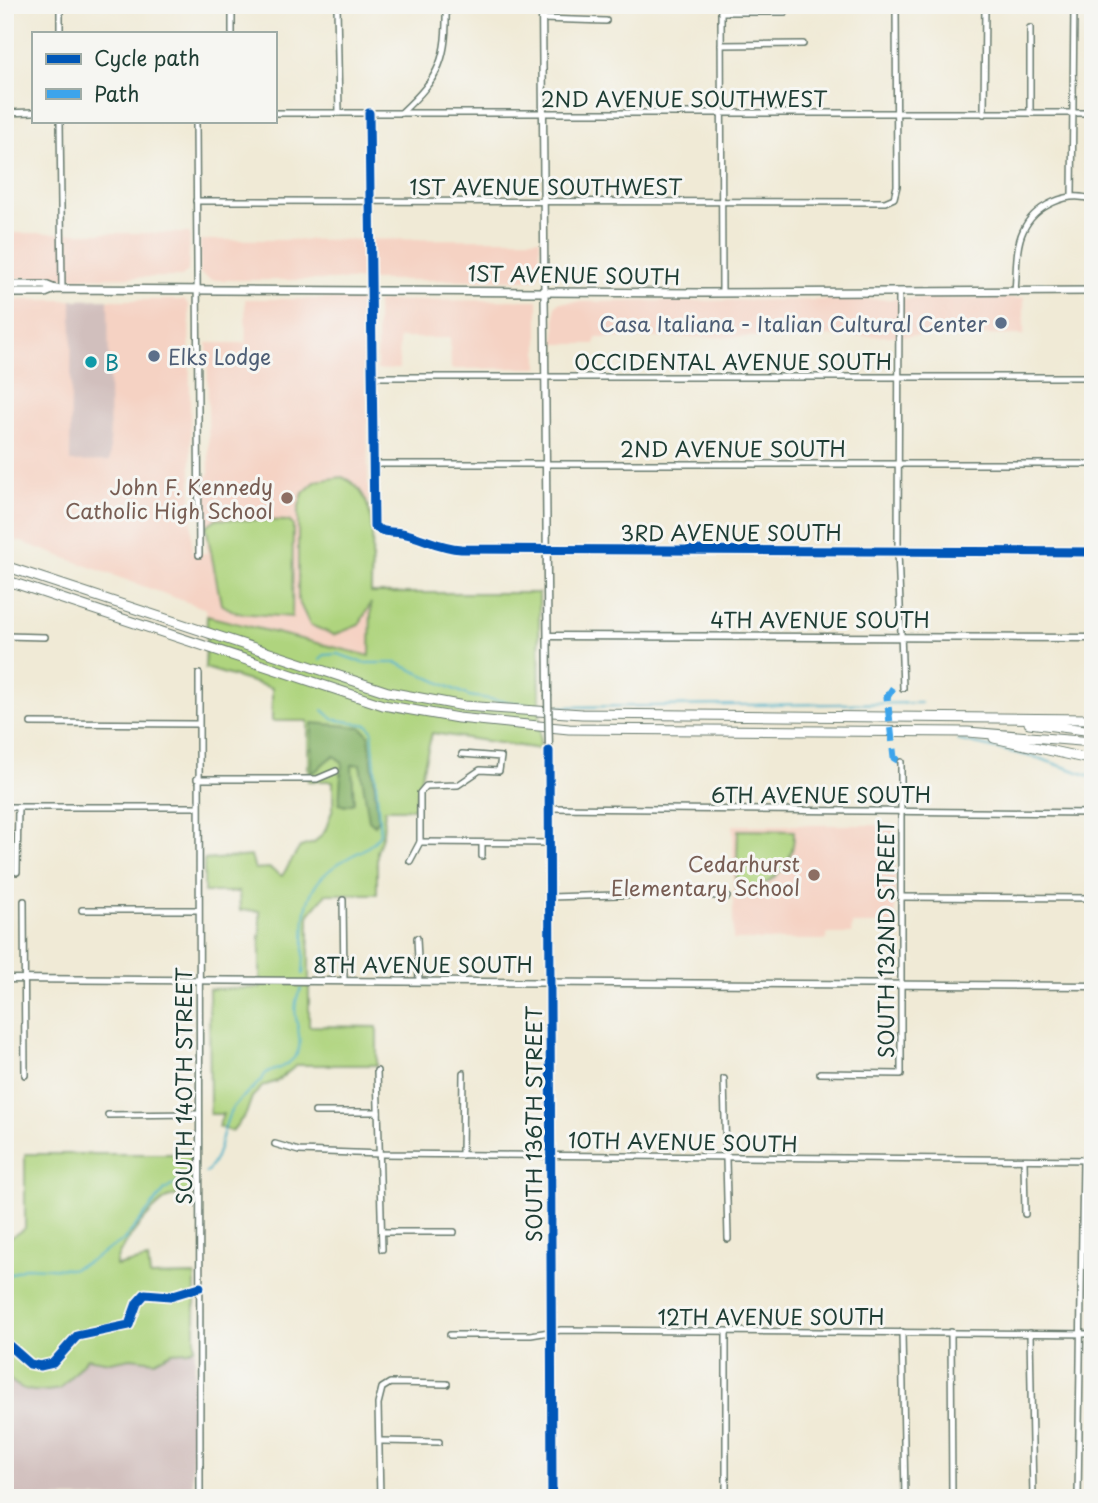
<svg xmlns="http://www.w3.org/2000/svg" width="1098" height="1503" viewBox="0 0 1098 1503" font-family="'Playpen Sans',sans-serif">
<rect width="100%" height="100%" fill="#f6f6f2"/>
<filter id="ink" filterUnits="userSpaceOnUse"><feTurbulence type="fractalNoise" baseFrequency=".0143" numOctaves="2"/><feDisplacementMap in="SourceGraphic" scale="14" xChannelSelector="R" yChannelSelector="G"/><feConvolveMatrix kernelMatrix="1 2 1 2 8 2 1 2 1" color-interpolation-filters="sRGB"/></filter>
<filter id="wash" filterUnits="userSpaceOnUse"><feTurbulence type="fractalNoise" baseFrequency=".00686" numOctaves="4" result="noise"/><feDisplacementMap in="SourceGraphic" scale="28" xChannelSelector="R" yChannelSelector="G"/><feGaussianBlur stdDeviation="1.57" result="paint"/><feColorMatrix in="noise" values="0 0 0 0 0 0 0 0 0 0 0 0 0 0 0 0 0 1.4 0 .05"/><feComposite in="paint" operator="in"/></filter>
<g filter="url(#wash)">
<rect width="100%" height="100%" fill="#f0ead6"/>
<!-- built -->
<g fill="#f5d2c3">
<polygon points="5,233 190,233 188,271 182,277 5,278"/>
<polygon points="540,239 540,273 538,279 532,280 211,280 200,274 200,240"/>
<polygon points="1024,298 1024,335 596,338 595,344 555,344 555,306 560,302"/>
<polygon points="245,299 366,299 370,656 207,616 206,609 5,536 5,300 184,300 189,305 192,553 207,553 204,480 209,474 207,343 246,343"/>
<polygon points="538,300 538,368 451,369 450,338 399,338 399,369 377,370 377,301"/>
<polygon points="733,825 895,825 895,924 852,924 851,934 827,934 827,940 733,940"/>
</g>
<!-- industrial -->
<g fill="#d1bfbd">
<polygon points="108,299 110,461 70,462 72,300"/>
<polygon points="195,1347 192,1498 5,1498 5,1374 12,1382 31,1392 41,1392 60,1389 86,1358 110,1362 131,1358 155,1361 172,1352 189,1351"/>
</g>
<!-- green -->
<g fill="#afd47e" stroke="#678859" stroke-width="2">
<path d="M342 477C384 494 370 557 371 593H539L540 749 432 733 413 809H385L383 833 377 852V894H326L309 914V1026L377 1027V1065H297L277 1081 263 1086 252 1097 246 1114 232 1131 218 1127 223 1114H210L209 989 260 988V911L240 910 239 892H204V860L251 856 255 869 269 868 282 876 300 847 314 843 325 831 333 808V781H308V721H272V688L205 668 207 616 370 656 371 603 359 625 334 635 310 625 298 600V510L303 493 316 481Z"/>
<polygon points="216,519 289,521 293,525 292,617 237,613 221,604 206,526"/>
<path d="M738 830 794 831C795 865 770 891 736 890Z"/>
<path d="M25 1154H195V1194C185 1194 176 1194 168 1198 154 1205 114 1252 116 1266L148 1259 150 1276 195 1275V1347L189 1351 172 1352 155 1361 131 1358 110 1362 87 1358 60 1389C38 1393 20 1394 5 1374V1241L25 1228Z"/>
</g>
<!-- forest -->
<path fill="#8bb66d" stroke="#557a50" stroke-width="2" d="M312 723 361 727 369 735 378 818 375 825 369 820 360 764 352 765 354 803 345 806 339 804 342 762 334 756C324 760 321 769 311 774Z"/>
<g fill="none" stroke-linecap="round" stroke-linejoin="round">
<!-- stream -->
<g stroke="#49b0c8" stroke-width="2">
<polyline points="320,660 324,655 338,654 364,663 397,663 469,696 536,706"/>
<polyline points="552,707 921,703"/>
<polyline points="957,740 1038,758 1093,777"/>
<path d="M303 974C307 923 294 888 346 859 360 851 373 847 380 833L372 730 368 725 333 719 323 710"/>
<path d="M205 1173C221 1161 221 1127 232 1109 241 1095 258 1088 266 1073 329 1054 280 1023 301 989"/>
<polyline points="5,1277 26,1267 71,1269 88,1262 124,1240 165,1190 191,1173"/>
</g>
</g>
</g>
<g filter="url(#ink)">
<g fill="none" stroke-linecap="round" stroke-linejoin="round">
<!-- minor casing -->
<g stroke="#687a6d" stroke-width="8">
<g id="minor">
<polyline points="60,5 60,33"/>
<polyline points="337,5 339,113"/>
<polyline points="721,5 722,293"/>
<polyline points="721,12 785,12"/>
<polyline points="542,19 606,21"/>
<polyline points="232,33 232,5"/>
<polyline points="721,45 803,44"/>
<polyline points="5,113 33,112"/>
<polyline points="275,113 1093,113"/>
<path d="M369 113 374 526C383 534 395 531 406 534 426 539 440 548 461 549L1093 552"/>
<path d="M401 113C441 76 447 59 446 5"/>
<polyline points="1030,113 1030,28"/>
<polyline points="984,114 985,5"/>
<polyline points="60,121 62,289"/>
<polyline points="196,121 199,555"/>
<polyline points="1072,196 1074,5"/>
<polyline points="196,201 885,202 894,198 897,186 896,5"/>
<path d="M1015 291C1017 273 1015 248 1023 231 1034 206 1068 190 1093 200"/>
<polyline points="899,292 898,550 903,688"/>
<polyline points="372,377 1093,377"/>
<polyline points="374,464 1093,464"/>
<polyline points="5,636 45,637"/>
<polyline points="199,674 200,1498"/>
<polyline points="31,723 197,724"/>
<polyline points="197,779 317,779 336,771"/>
<polyline points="5,807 197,807"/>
<polyline points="549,808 1093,813"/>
<polyline points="420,842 550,843"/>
<polyline points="482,856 482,843"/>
<polyline points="410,861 420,842 420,793 426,786 458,785 480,770 499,771 501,757 462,754"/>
<polyline points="17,872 18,807"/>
<polyline points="550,897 684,893 727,897"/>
<polyline points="901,897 1093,898"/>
<polyline points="343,900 344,981"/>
<polyline points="24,901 25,1075"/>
<polyline points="82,910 198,910"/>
<polyline points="417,938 419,981"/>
<polyline points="377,1071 382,1249"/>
<polyline points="820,1073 901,1074 901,762"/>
<polyline points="724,1079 728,1239"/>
<polyline points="315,1112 378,1112"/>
<polyline points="108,1115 199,1114"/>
<polyline points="275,1144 299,1151 381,1154 1093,1160"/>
<polyline points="462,1155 463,1073"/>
<polyline points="1024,1160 1025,1214"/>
<polyline points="382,1232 454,1232"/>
<polyline points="902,1332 905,1498"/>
<polyline points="951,1332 952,1498"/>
<polyline points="1030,1333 1033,1498"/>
<polyline points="450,1335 531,1335 561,1330 1093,1334"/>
<polyline points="381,1441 439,1442"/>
<polyline points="380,1498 378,1404 382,1388 390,1383 447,1384"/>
<polyline points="726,1498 726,1331"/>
<polyline points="1078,1498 1083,1160"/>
</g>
</g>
<!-- tertiary casing -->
<g stroke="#687a6d" stroke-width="9">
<g id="tertiary">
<polyline points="542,5 548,695"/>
<polyline points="548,636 1093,638"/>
<polyline points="549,751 552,1498"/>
<polyline points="5,979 1093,986"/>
</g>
</g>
<!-- secondary casing -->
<g stroke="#687a6d" stroke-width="10">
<g id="secondary">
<polyline points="5,285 45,285 55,289"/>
<polyline points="5,293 45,293 55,289 702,293 1093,291"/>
</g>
</g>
<!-- motorway casing -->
<g stroke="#687a6d" stroke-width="11">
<g id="motorway">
<polyline points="5,566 388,692 464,706 582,714 1093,719"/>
<polyline points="5,580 383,705 458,718 569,729 968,732 1093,742"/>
<polyline points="1029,723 1093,731"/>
<polyline points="994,738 1093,760"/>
</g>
</g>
<!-- minor -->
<use href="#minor" stroke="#fff" stroke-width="5"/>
<!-- tertiary -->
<use href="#tertiary" stroke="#fff" stroke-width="6"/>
<!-- secondary -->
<use href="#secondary" stroke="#fff" stroke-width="7"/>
<!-- motorway -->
<use href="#motorway" stroke="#fff" stroke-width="9"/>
<!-- tertiary-bridge casing -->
<g stroke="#687a6d" stroke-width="9" stroke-linecap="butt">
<polyline id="tertiary-bridge" points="548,695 549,751"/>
</g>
<!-- tertiary-bridge -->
<use href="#tertiary-bridge" stroke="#fff" stroke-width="6"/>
<!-- quiet -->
<polyline stroke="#3da4eb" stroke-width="7" stroke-dasharray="14 7" stroke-linecap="butt" points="893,688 887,697 894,758 901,762"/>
<!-- cycleway casing -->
<g stroke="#f6f6f2" stroke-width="13">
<g id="cycleway">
<path d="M369 113 374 526C383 534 395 531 406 534 426 539 440 548 461 549L1093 552"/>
<polyline points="549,751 552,1498"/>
<polyline points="5,1342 30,1364 40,1366 53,1363 77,1336 129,1325 137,1303 145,1294 170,1296 200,1287"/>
</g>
</g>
<!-- cycleway -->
<use href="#cycleway" stroke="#0057b8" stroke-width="9"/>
</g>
</g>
<!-- markers -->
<g fill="#5c6f8a" stroke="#f6f6f2" stroke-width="2.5">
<circle cx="1001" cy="323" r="7"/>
<circle cx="154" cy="356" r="7"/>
</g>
<circle fill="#0f9aa8" stroke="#f6f6f2" stroke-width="2.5" cx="91" cy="362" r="7"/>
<g fill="#8d6e63" stroke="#f6f6f2" stroke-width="2.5">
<circle cx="287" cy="498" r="7"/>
<circle cx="814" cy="875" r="7"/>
</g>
<g text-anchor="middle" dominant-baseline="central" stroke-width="6" stroke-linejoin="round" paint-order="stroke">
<!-- street labels -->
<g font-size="21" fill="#1f3d34" stroke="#f6f6f2">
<text x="684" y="98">2ND AVENUE SOUTHWEST</text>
<text x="546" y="186">1ST AVENUE SOUTHWEST</text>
<text transform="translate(574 274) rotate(1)">1ST AVENUE SOUTH</text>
<text x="733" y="361">OCCIDENTAL AVENUE SOUTH</text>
<text x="733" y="448">2ND AVENUE SOUTH</text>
<text x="731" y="532">3RD AVENUE SOUTH</text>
<text x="820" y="619">4TH AVENUE SOUTH</text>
<text x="821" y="794">6TH AVENUE SOUTH</text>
<text transform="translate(885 939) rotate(-90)">SOUTH 132ND STREET</text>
<text x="423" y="964">8TH AVENUE SOUTH</text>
<text transform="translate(183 1086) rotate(-90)">SOUTH 140TH STREET</text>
<text transform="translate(533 1124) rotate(-90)">SOUTH 136TH STREET</text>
<text transform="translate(683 1141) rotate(1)">10TH AVENUE SOUTH</text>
<text x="771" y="1316">12TH AVENUE SOUTH</text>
</g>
<!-- service labels -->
<g font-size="21" fill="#4e5e75" stroke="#f6f6f2" text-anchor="end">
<text x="987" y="323">Casa Italiana - Italian Cultural Center</text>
<text x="168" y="356" text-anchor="start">Elks Lodge</text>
</g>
<!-- culture labels -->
<g font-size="21" fill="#0d838f" stroke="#f6f6f2" text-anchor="start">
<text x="105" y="362">B</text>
</g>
<!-- education labels -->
<g font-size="21" fill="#785e54" stroke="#f6f6f2" text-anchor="end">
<text x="273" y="486">John F. Kennedy<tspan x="273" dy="24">Catholic High School</tspan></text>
<text x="800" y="863">Cedarhurst<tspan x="800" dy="24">Elementary School</tspan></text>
</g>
</g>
<!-- margin -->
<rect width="1098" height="1503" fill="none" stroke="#f6f6f2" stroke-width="28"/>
<!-- legend -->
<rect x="32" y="32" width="245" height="91" fill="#f6f6f2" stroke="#a0aca6" stroke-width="2"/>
<rect x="46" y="54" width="35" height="10" fill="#0057b8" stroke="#a0aca6" stroke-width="2"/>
<text x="94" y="66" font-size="21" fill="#1f3d34">Cycle path</text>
<rect x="46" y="89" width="35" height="10" fill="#3da4eb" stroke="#a0aca6" stroke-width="2"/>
<text x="94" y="102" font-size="21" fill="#1f3d34">Path</text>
</svg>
